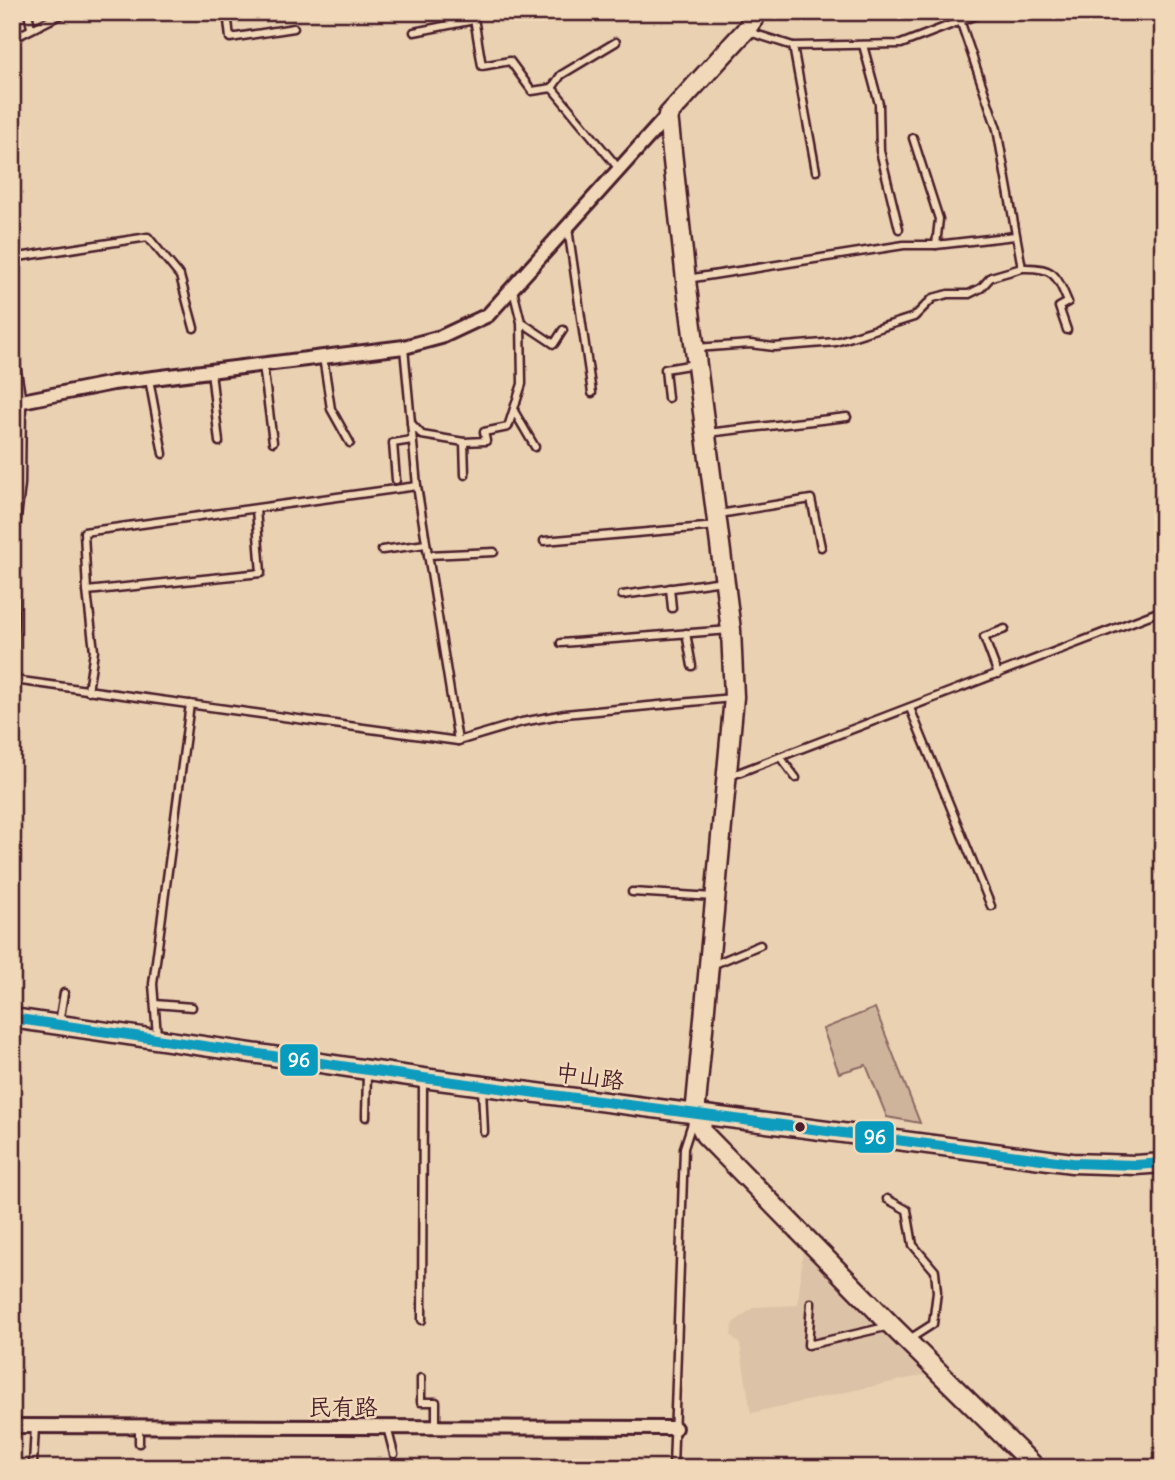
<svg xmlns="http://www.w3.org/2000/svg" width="1175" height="1480" viewBox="0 0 1175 1480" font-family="Delius,'LXGW WenKai TC',sans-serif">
<rect width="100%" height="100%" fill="#e9d1b2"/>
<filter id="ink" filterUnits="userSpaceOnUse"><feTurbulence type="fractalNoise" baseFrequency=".0143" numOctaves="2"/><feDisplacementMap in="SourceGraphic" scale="14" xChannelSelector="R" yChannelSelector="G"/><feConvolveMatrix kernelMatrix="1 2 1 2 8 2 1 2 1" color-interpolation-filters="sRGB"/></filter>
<g filter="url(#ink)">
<!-- built -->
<polygon fill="#dcc2a7" points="803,1249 924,1375 751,1413 740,1344 731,1335 733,1323 754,1307 798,1305"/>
<!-- green -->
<polygon fill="#cfb49c" stroke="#8c6a64" stroke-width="2" points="875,1008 920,1123 887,1117 866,1065 839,1073 823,1029"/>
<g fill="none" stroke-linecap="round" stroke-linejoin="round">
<!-- stream -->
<polyline stroke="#85605d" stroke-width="3.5" points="12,35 42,21"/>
<!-- lane casing -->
<g stroke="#4a1f2b" stroke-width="11">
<g id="lane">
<polyline points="28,12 31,28"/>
<polyline points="227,12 230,38 294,28"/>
<polyline points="473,12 482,66 510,61 532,91 552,88 620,170"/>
<polyline points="746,31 793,46 901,44 984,12"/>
<polyline points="414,32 474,20"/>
<polyline points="12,39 66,12"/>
<polyline points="863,45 879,104 880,151 899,229"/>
<polyline points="793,46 816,171"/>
<polyline points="552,88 561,75 616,42"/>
<polyline points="913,138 939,219 936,245"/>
<polyline points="568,228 592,393"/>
<polyline points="12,258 148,237 180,276 194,328"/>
<path d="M1022 268C1054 267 1056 274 1068 302L1059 307 1067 330"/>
<polyline points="687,279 904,245 936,245 1015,236"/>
<polyline points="521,322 554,344 563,330"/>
<polyline points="12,339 22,402 21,484 15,536 14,680 458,741 522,722 565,714 732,698"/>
<polyline points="404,348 417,486 458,741"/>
<polyline points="696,348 750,344 774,347 836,342 914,317 933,298 948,294 969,294 981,288 991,277 1022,268 997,129 960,20"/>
<polyline points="323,357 331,409 350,443"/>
<polyline points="263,365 273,442"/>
<polyline points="211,371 219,442"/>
<polyline points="149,379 163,454"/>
<polyline points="668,398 665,369 695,364"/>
<polyline points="514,411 535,447"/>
<polyline points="411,423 422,435 464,442 486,441 484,432 508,427 522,384 521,322 513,290"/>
<polyline points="707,433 847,417"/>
<polyline points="464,442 465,475"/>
<polyline points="396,480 393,443 412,440"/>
<polyline points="719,514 811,499 821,547"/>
<polyline points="544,541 717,526"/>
<polyline points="382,550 426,544"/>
<polyline points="428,555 494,552"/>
<polyline points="670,588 672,608"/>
<polyline points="87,591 261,573 256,509"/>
<polyline points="622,595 723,581"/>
<polyline points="686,633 692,666"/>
<polyline points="561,643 730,630"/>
<polyline points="998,674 984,637 1005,629"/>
<polyline points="12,680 14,680 12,745"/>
<polyline points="88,691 94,651 87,591 84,532 417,486"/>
<polyline points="910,708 991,906"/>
<polyline points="780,757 796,778"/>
<polyline points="730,776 1163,610"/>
<polyline points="632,892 714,897"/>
<polyline points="710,966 760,945"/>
<polyline points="155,1004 192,1007"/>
<polyline points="59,1023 64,993"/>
<polyline points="157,1036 153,984 190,704"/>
<polyline points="482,1088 484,1132"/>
<polyline points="366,1117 367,1072"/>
<polyline points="887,1199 907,1210 913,1245 935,1271 937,1292 933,1324 908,1340"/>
<polyline points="811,1303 808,1345 890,1326"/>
<polyline points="422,1320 423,1080"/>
<polyline points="421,1378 421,1402 436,1402 436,1427"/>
<polyline points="387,1427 394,1454"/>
<polyline points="139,1443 139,1426"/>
<polyline points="33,1465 35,1426"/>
<polyline points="673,1468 684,1148 693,1120"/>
</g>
</g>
<!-- street casing -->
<g stroke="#4a1f2b" stroke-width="18">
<g id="street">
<polyline points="12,403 113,383 404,347 441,337 488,315 668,115"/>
<polyline points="12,1426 675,1428"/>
</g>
</g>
<!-- secondary casing -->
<g stroke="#4a1f2b" stroke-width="23">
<g id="secondary">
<polyline points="758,12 745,31 668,115 686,280 731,630 734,697 695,1115 705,1135 892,1326 1036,1468"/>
<polyline points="12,1018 423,1078 1072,1163 1136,1165 1163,1163"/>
</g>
</g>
<!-- lane -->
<use href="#lane" stroke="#f0d8b8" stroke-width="6"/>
<!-- street -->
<use href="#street" stroke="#f0d8b8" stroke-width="12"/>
<!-- secondary -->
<use href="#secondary" stroke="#f0d8b8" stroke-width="18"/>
<!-- bus-1 casing -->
<g stroke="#f0d8b8" stroke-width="16">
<polyline id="bus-1" points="12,1018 423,1078 1072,1163 1136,1165 1163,1163"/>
</g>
<!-- bus-1 -->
<use href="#bus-1" stroke="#079bbe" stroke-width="10"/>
</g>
</g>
<!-- markers -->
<circle fill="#4a1f2b" stroke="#f0d8b8" stroke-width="2.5" cx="800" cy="1127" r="6"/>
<g text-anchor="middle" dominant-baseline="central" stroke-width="5" stroke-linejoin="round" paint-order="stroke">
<!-- street labels -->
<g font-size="23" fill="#4a1f2b" stroke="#f0d8b8">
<text transform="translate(590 1076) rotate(8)">中山路</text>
<text x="343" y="1406">民有路</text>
</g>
</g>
<g stroke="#f0d8b8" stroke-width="2.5">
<rect x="279" y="1043" width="40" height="34" rx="7" fill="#079bbe"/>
<rect x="854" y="1120" width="41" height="34" rx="7" fill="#079bbe"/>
</g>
<g font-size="19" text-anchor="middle" font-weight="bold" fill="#fff">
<text x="299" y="1067">96</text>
<text x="875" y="1144">96</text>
</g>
<!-- margin -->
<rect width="1175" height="1480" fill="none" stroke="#f0d8b8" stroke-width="42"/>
<rect x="21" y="21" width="1133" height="1438" fill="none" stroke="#4a1f2b" stroke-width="2.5" filter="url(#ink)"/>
</svg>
